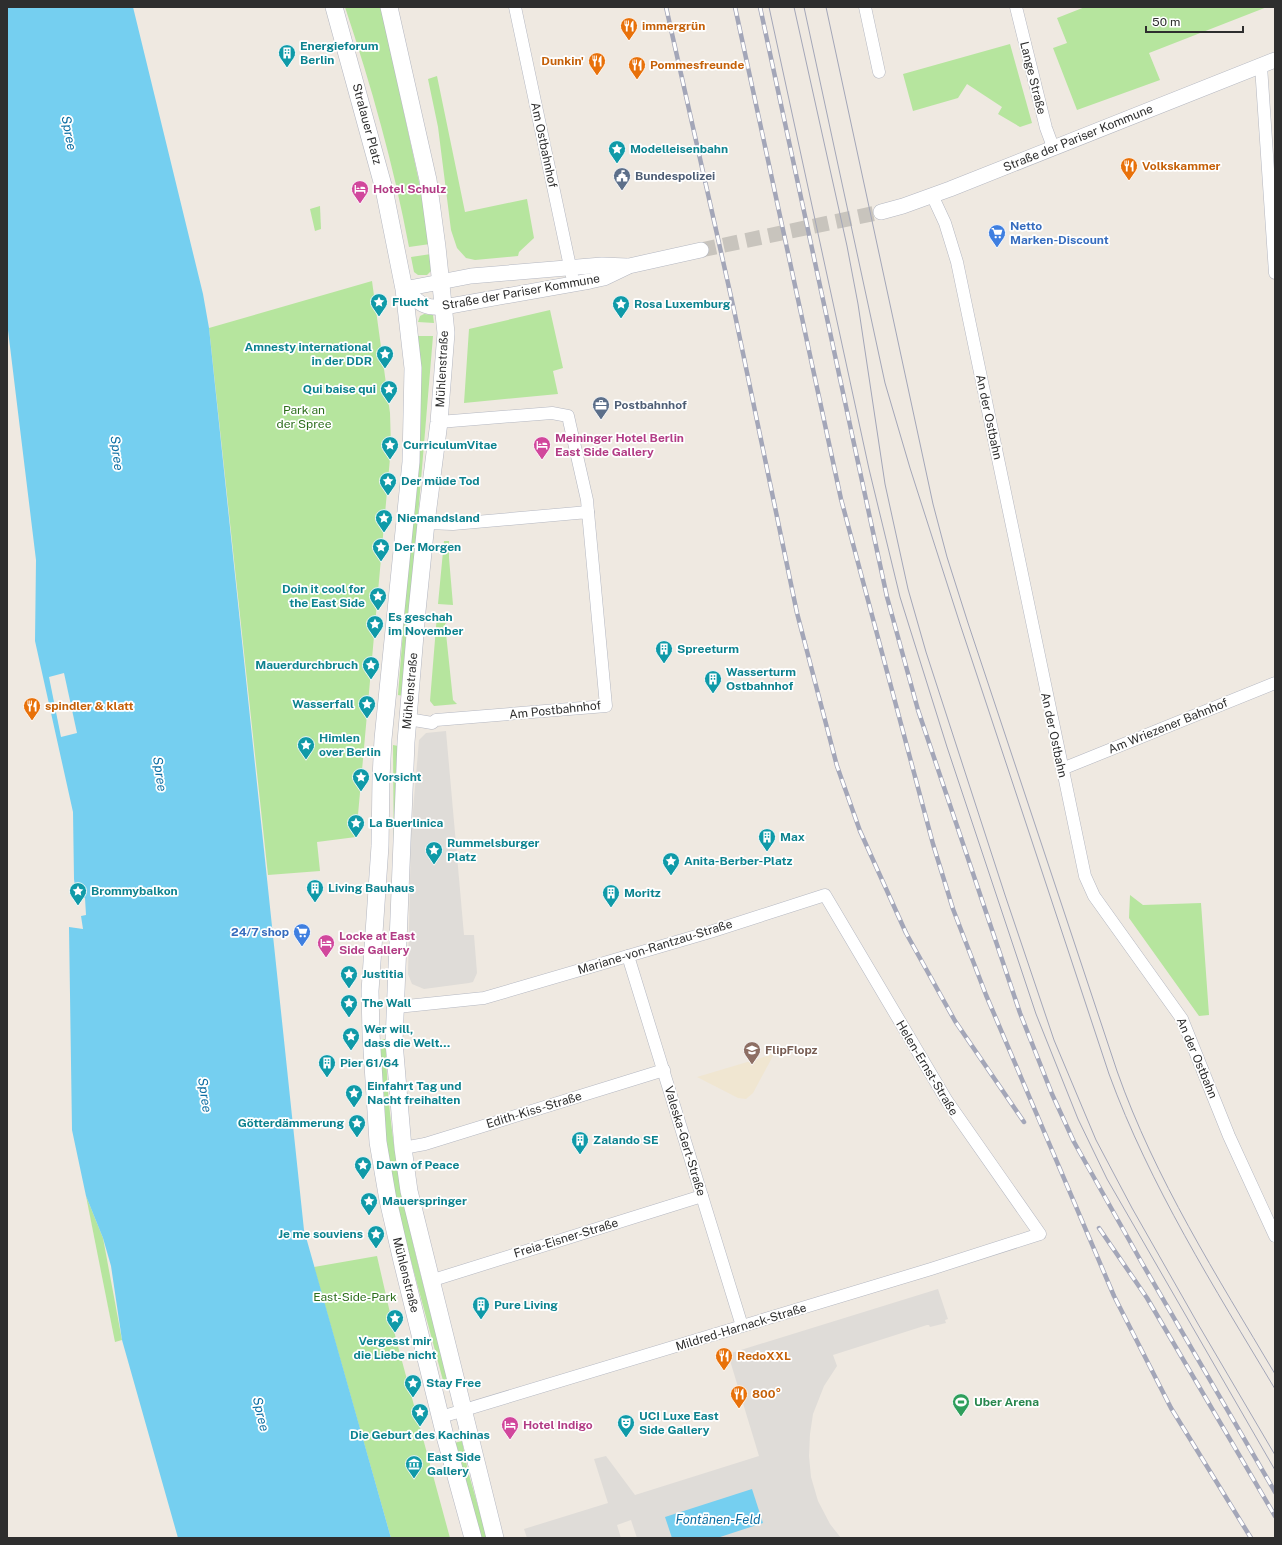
<svg xmlns="http://www.w3.org/2000/svg" width="1282" height="1545" viewBox="0 0 1282 1545" font-family="'Public Sans',sans-serif">
<rect width="100%" height="100%" fill="#efe9e1"/>
<!-- education -->
<polygon fill="#f0e6d1" points="774,1054 753,1093 746,1099 738,1098 697,1077"/>
<!-- green -->
<g fill="#b6e59e">
<path d="M345 7H381L424 205 430 244 409 247C394 166 371 85 345 7Z"/>
<polygon points="1085,7 1267,7 1149,53 1160,80 1077,110 1053,48 1067,43 1057,18"/>
<polygon points="1010,44 1032,123 1020,127 998,114 1002,107 967,84 958,98 913,111 903,74"/>
<polygon points="437,76 465,212 527,199 534,238 519,252 518,256 475,260 466,258 457,248 451,230 438,127 428,79"/>
<polygon points="320,206 321,229 315,231 310,209"/>
<polygon points="431,254 431,271 427,275 418,275 414,272 411,257"/>
<polygon points="372,281 390,413 391,447 356,837 317,842 320,871 268,875 209,328"/>
<polygon points="550,310 563,368 553,371 558,394 464,403 469,329"/>
<polygon points="424,314 433,315 434,323 418,322 420,316"/>
<polygon points="416,336 433,336 403,696 398,695 421,401"/>
<polygon points="444,541 449,541 449,558 453,605 438,604"/>
<polygon points="437,615 447,615 449,617 450,620 445,624 453,700 457,704 434,706 430,701"/>
<polygon points="393,745 398,746 396,779 396,868 394,879"/>
<polygon points="1130,895 1143,905 1201,903 1209,1015 1199,1016 1129,918"/>
<path d="M378 1039H386C386 1160 420 1271 450 1387L445 1388 395 1201 386 1144Z"/>
<polygon points="86,1196 103,1238 122,1340 115,1342"/>
<polygon points="377,1256 396,1339 450,1538 391,1538 314,1267"/>
<polygon points="462,1441 468,1471 487,1538 480,1538 454,1443"/>
</g>
<!-- plaza -->
<g fill="#dfdcd8">
<polygon points="446,731 464,935 474,935 477,973 473,982 469,983 424,989 412,984 408,974 411,834 419,740 426,733"/>
<polygon points="938,1289 948,1319 945,1320 946,1323 930,1327 929,1325 927,1325 833,1355 837,1366 824,1386 813,1414 810,1434 809,1456 811,1477 818,1501 830,1524 841,1538 637,1538 631,1520 617,1525 621,1538 527,1538 524,1529 608,1503 594,1459 606,1456 635,1495 759,1456 728,1354"/>
</g>
<!-- water -->
<g fill="#75cff0">
<polygon points="7,7 133,7 203,294 209,328 304,1230 391,1538 178,1538 122,1340 111,1266 103,1238 86,1196 72,1130 69,927 83,929 81,916 86,915 85,898 80,898 79,887 75,887 74,879 73,812 35,641 36,560 7,322"/>
<polygon points="752,1489 763,1523 717,1538 672,1538 665,1517"/>
</g>
<!-- pier -->
<polygon fill="#efe9e1" points="64,673 77,733 61,737 49,677"/>
<g fill="none" stroke-linecap="round" stroke-linejoin="round">
<!-- tertiary-tunnel -->
<polyline stroke="#c8c4bd" stroke-width="15" stroke-dasharray="15 8" stroke-linecap="butt" points="701,250 881,212"/>
<!-- minor casing -->
<g stroke="#b4b7c1" stroke-width="13">
<g id="minor">
<polyline points="515,7 572,276"/>
<polyline points="865,7 879,72"/>
<polyline points="1016,7 1046,128 1053,147"/>
<polyline points="1261,66 1275,273"/>
<polyline points="932,195 945,223 957,262 1085,876 1094,896 1182,1019 1229,1136 1275,1236"/>
<polyline points="439,422 552,413 568,416 587,500 588,512"/>
<polyline points="408,719 432,723 436,720 606,706 588,512 453,524 426,523"/>
<polyline points="1062,769 1275,683"/>
<polyline points="628,956 742,1326"/>
<polyline points="397,1007 484,998 710,932 825,895 947,1101 1040,1234 931,1269 441,1417"/>
<polyline points="403,1148 425,1144 664,1070"/>
<polyline points="430,1281 702,1196"/>
</g>
</g>
<!-- tertiary casing -->
<g stroke="#b4b7c1" stroke-width="16">
<g id="tertiary">
<polyline points="881,212 903,206 950,189 1275,60"/>
<path d="M404 289C418 302 423 309 444 307L590 281 604 278 629 266 701 250"/>
<polyline points="404,289 471,276 602,265 627,266"/>
</g>
</g>
<!-- secondary casing -->
<g stroke="#b4b7c1" stroke-width="18">
<g id="secondary">
<polyline points="334,7 384,189 404,289 413,368 411,462 383,739 381,778 380,846 370,991 371,1034 378,1142 388,1200 402,1261 446,1440 473,1538"/>
<polyline points="389,7 428,180 437,247 446,333 439,422 426,523 417,611 406,742 394,1042 403,1148 409,1191 495,1538"/>
</g>
</g>
<!-- minor -->
<use href="#minor" stroke="#fff" stroke-width="12"/>
<!-- tertiary -->
<use href="#tertiary" stroke="#fff" stroke-width="15"/>
<!-- secondary -->
<use href="#secondary" stroke="#fff" stroke-width="17"/>
<!-- tram -->
<g stroke="#a3a6b8" stroke-width="1">
<polyline points="769,7 869,469 900,597 947,747 1036,1014 1078,1119 1107,1179 1275,1470"/>
<polyline points="794,7 847,246 858,304 885,484 908,589 926,652 1005,895 1054,1040 1096,1140 1132,1208 1198,1324 1275,1455"/>
<path d="M804 7 885 383 910 468 960 624 1109 1074C1150 1186 1214 1287 1275 1389"/>
<path d="M826 7 933 504 947 557 968 623 1117 1071C1155 1179 1217 1276 1275 1374"/>
</g>
<!-- rail casing -->
<g stroke="#a3a6b8" stroke-width="4.5">
<g id="rail">
<polyline points="666,7 734,310 797,613 837,766 860,831 906,933 955,1021 1024,1122"/>
<polyline points="735,7 841,499 933,844 953,909 986,995 1114,1296 1171,1408 1251,1538"/>
<polyline points="760,7 887,597 918,710 1020,1013 1052,1094 1074,1142 1142,1263 1275,1492"/>
<polyline points="1099,1228 1147,1298 1275,1516"/>
</g>
</g>
<!-- rail -->
<use href="#rail" stroke="#fff" stroke-width="3" stroke-dasharray="9" stroke-linecap="butt"/>
</g>
<!-- icons -->
<defs>
<g id="restaurant-pin" transform="scale(0.9)"><path d="M0 17L-7.5 6A9.5 9.5 0 1 1 7.5 6Z" fill="#e8710a" stroke="#fff"/><path d="M-5-6h1v4h1v-4h1v4h1v-4h1v5L-1.5 .5V6h-2V.5L-5-1ZM5-6V6H3V1.5H1.5Q1.5-4 5-6Z" fill="#fff"/></g>
<g id="building-pin" transform="scale(0.9)"><path d="M0 17L-7.5 6A9.5 9.5 0 1 1 7.5 6Z" fill="#0f9aa8" stroke="#fff"/><path d="M-4-6H4V6H1V3H-1V6H-4ZM-2.5-4.3h1.7v1.8h-1.7ZM.8-4.3h1.7v1.8H.8ZM-2.5-1h1.7V.8h-1.7ZM.8-1h1.7V.8H.8Z" fill="#fff"/></g>
<g id="sight-pin" transform="scale(0.9)"><path d="M0 17L-7.5 6A9.5 9.5 0 1 1 7.5 6Z" fill="#0f9aa8" stroke="#fff"/><path d="M0-6L1.8-2.2L6-1.7L2.9 1.2L3.7 5.4L0 3.3L-3.7 5.4L-2.9 1.2L-6-1.7L-1.8-2.2Z" fill="#fff"/></g>
<g id="civic-pin" transform="scale(0.9)"><path d="M0 17L-7.5 6A9.5 9.5 0 1 1 7.5 6Z" fill="#5c6f8a" stroke="#fff"/><path d="M-.6-6.5H3V-4.5H.6V-3L4-1V1h2V6H-6V1h2V-1L-.6-3ZM-1.2 2.5V6h2.4V2.5Z" fill="#fff"/></g>
<g id="hotel-pin" transform="scale(0.9)"><path d="M0 17L-7.5 6A9.5 9.5 0 1 1 7.5 6Z" fill="#d1479c" stroke="#fff"/><path d="M-6-4.5h1.5V1H6V5H4.5V3h-9V5H-6ZM-4 0a1.8 1.8 0 1 1 3.6 0ZM.5 0V-2.5h3Q6-2.5 6 0Z" fill="#fff"/></g>
<g id="supermarket-pin" transform="scale(0.9)"><path d="M0 17L-7.5 6A9.5 9.5 0 1 1 7.5 6Z" fill="#3f7fe0" stroke="#fff"/><path d="M-6-5.5h2.5l.6 2H6L4.5 2H-2.5L-4.4-4H-6ZM-1.5 3.2a1.3 1.3 0 1 0 .1 0ZM3 3.2a1.3 1.3 0 1 0 .1 0Z" fill="#fff"/></g>
<g id="office-pin" transform="scale(0.9)"><path d="M0 17L-7.5 6A9.5 9.5 0 1 1 7.5 6Z" fill="#5c6f8a" stroke="#fff"/><path d="M-6-3h4V-5.5h4V-3h4V5H-6ZM-1-4.5V-3h2v-1.5ZM-6 0V1H6V0Z" fill="#fff"/></g>
<g id="school-pin" transform="scale(0.9)"><path d="M0 17L-7.5 6A9.5 9.5 0 1 1 7.5 6Z" fill="#8d6e63" stroke="#fff"/><path d="M0-5L7-2L0 1L-7-2ZM-4 1L0 2.5L4 1V4Q0 6-4 4Z" fill="#fff"/></g>
<g id="stadium-pin" transform="scale(0.9)"><path d="M0 17L-7.5 6A9.5 9.5 0 1 1 7.5 6Z" fill="#2e9e5b" stroke="#fff"/><path d="M0-5a6.5 5 0 1 0 0 10a6.5 5 0 1 0 0-10ZM-3.5-1.8h7v3.6h-7Z" fill="#fff"/></g>
<g id="theatre-pin" transform="scale(0.9)"><path d="M0 17L-7.5 6A9.5 9.5 0 1 1 7.5 6Z" fill="#0f9aa8" stroke="#fff"/><path d="M-5-5.5Q0-4 5-5.5V0Q5 5 0 6Q-5 5-5 0ZM-3.3-2.5H-1v1.5H-3.3ZM1-2.5H3.3v1.5H1ZM-2.8 1Q0 5.5 2.8 1Z" fill="#fff"/></g>
<g id="museum-pin" transform="scale(0.9)"><path d="M0 17L-7.5 6A9.5 9.5 0 1 1 7.5 6Z" fill="#0f9aa8" stroke="#fff"/><path d="M0-6L6-3V-2H-6V-3ZM-5-1h2V3h-2ZM-1-1h2V3h-2ZM3-1h2V3H3ZM-6 4H6V6H-6Z" fill="#fff"/></g>
</defs>
<g fill-rule="evenodd">
<use href="#restaurant-pin" x="629" y="26"/>
<use href="#building-pin" x="287" y="53"/>
<use href="#restaurant-pin" x="597" y="61"/>
<use href="#restaurant-pin" x="637" y="65"/>
<use href="#sight-pin" x="617" y="149"/>
<use href="#restaurant-pin" x="1129" y="166"/>
<use href="#civic-pin" x="622" y="176"/>
<use href="#hotel-pin" x="360" y="189"/>
<use href="#supermarket-pin" x="997" y="233"/>
<use href="#sight-pin" x="379" y="302"/>
<use href="#sight-pin" x="621" y="304"/>
<use href="#sight-pin" x="385" y="354"/>
<use href="#sight-pin" x="389" y="389"/>
<use href="#office-pin" x="601" y="405"/>
<use href="#sight-pin" x="390" y="445"/>
<use href="#hotel-pin" x="542" y="445"/>
<use href="#sight-pin" x="388" y="481"/>
<use href="#sight-pin" x="384" y="518"/>
<use href="#sight-pin" x="381" y="547"/>
<use href="#sight-pin" x="378" y="596"/>
<use href="#sight-pin" x="375" y="624"/>
<use href="#building-pin" x="664" y="649"/>
<use href="#sight-pin" x="371" y="665"/>
<use href="#building-pin" x="713" y="679"/>
<use href="#sight-pin" x="367" y="704"/>
<use href="#restaurant-pin" x="32" y="706"/>
<use href="#sight-pin" x="306" y="745"/>
<use href="#sight-pin" x="361" y="777"/>
<use href="#sight-pin" x="356" y="823"/>
<use href="#building-pin" x="767" y="837"/>
<use href="#sight-pin" x="434" y="850"/>
<use href="#sight-pin" x="671" y="861"/>
<use href="#building-pin" x="315" y="888"/>
<use href="#sight-pin" x="78" y="891"/>
<use href="#building-pin" x="611" y="893"/>
<use href="#supermarket-pin" x="302" y="932"/>
<use href="#hotel-pin" x="326" y="943"/>
<use href="#sight-pin" x="349" y="974"/>
<use href="#sight-pin" x="349" y="1003"/>
<use href="#sight-pin" x="351" y="1036"/>
<use href="#school-pin" x="752" y="1050"/>
<use href="#building-pin" x="327" y="1063"/>
<use href="#sight-pin" x="354" y="1093"/>
<use href="#sight-pin" x="357" y="1123"/>
<use href="#building-pin" x="580" y="1140"/>
<use href="#sight-pin" x="363" y="1165"/>
<use href="#sight-pin" x="369" y="1201"/>
<use href="#sight-pin" x="376" y="1234"/>
<use href="#building-pin" x="481" y="1305"/>
<use href="#sight-pin" x="395" y="1318"/>
<use href="#restaurant-pin" x="724" y="1356"/>
<use href="#sight-pin" x="413" y="1383"/>
<use href="#restaurant-pin" x="739" y="1394"/>
<use href="#stadium-pin" x="961" y="1402"/>
<use href="#sight-pin" x="420" y="1412"/>
<use href="#theatre-pin" x="626" y="1423"/>
<use href="#hotel-pin" x="510" y="1425"/>
<use href="#museum-pin" x="414" y="1464"/>
</g>
<g text-anchor="middle" dominant-baseline="central" stroke-width="3.5" stroke-linejoin="round" paint-order="stroke">
<!-- food labels -->
<g font-size="12" font-weight="bold" fill="#c56008" stroke="#fff" text-anchor="start">
<text x="642" y="26">immergrün</text>
<text x="584" y="61" text-anchor="end">Dunkin'</text>
<text x="650" y="65">Pommesfreunde</text>
<text x="1142" y="166">Volkskammer</text>
<text x="45" y="706">spindler &amp; klatt</text>
<text x="737" y="1356">RedoXXL</text>
<text x="752" y="1394">800°</text>
</g>
<!-- culture labels -->
<g font-size="12" font-weight="bold" fill="#0d838f" stroke="#fff" text-anchor="start">
<text x="300" y="46">Energieforum<tspan x="300" dy="14">Berlin</tspan></text>
<text x="630" y="149">Modelleisenbahn</text>
<text x="392" y="302">Flucht</text>
<text x="634" y="304">Rosa Luxemburg</text>
<text x="372" y="347" text-anchor="end">Amnesty international<tspan x="372" dy="14">in der DDR</tspan></text>
<text x="376" y="389" text-anchor="end">Qui baise qui</text>
<text x="403" y="445">CurriculumVitae</text>
<text x="401" y="481">Der müde Tod</text>
<text x="397" y="518">Niemandsland</text>
<text x="394" y="547">Der Morgen</text>
<text x="365" y="589" text-anchor="end">Doin it cool for<tspan x="365" dy="14">the East Side</tspan></text>
<text x="388" y="617">Es geschah<tspan x="388" dy="14">im November</tspan></text>
<text x="677" y="649">Spreeturm</text>
<text x="358" y="665" text-anchor="end">Mauerdurchbruch</text>
<text x="726" y="672">Wasserturm<tspan x="726" dy="14">Ostbahnhof</tspan></text>
<text x="354" y="704" text-anchor="end">Wasserfall</text>
<text x="319" y="738">Himlen<tspan x="319" dy="14">over Berlin</tspan></text>
<text x="374" y="777">Vorsicht</text>
<text x="369" y="823">La Buerlinica</text>
<text x="780" y="837">Max</text>
<text x="447" y="843">Rummelsburger<tspan x="447" dy="14">Platz</tspan></text>
<text x="684" y="861">Anita-Berber-Platz</text>
<text x="328" y="888">Living Bauhaus</text>
<text x="91" y="891">Brommybalkon</text>
<text x="624" y="893">Moritz</text>
<text x="362" y="974">Justitia</text>
<text x="362" y="1003">The Wall</text>
<text x="364" y="1029">Wer will,<tspan x="364" dy="14">dass die Welt…</tspan></text>
<text x="340" y="1063">Pier 61/64</text>
<text x="367" y="1086">Einfahrt Tag und<tspan x="367" dy="14">Nacht freihalten</tspan></text>
<text x="344" y="1123" text-anchor="end">Götterdämmerung</text>
<text x="593" y="1140">Zalando SE</text>
<text x="376" y="1165">Dawn of Peace</text>
<text x="382" y="1201">Mauerspringer</text>
<text x="363" y="1234" text-anchor="end">Je me souviens</text>
<text x="494" y="1305">Pure Living</text>
<text x="395" y="1341" text-anchor="middle">Vergesst mir<tspan x="395" dy="14">die Liebe nicht</tspan></text>
<text x="426" y="1383">Stay Free</text>
<text x="639" y="1416">UCI Luxe East<tspan x="639" dy="14">Side Gallery</tspan></text>
<text x="420" y="1435" text-anchor="middle">Die Geburt des Kachinas</text>
<text x="427" y="1457">East Side<tspan x="427" dy="14">Gallery</tspan></text>
</g>
<!-- street labels -->
<g font-size="12" fill="#2e2e2e" stroke="#fff">
<text transform="translate(1033 78) rotate(76)">Lange Straße</text>
<text transform="translate(367 124) rotate(75)">Stralauer Platz</text>
<text transform="translate(1078 138) rotate(-22)">Straße der Pariser Kommune</text>
<text transform="translate(544 145) rotate(78)">Am Ostbahnhof</text>
<text transform="translate(521 292) rotate(-10)">Straße der Pariser Kommune</text>
<text transform="translate(442 369) rotate(-87)">Mühlenstraße</text>
<text transform="translate(989 417) rotate(78)">An der Ostbahn</text>
<text transform="translate(410 691) rotate(-85)">Mühlenstraße</text>
<text transform="translate(555 710) rotate(-6)">Am Postbahnhof</text>
<text transform="translate(1168 726) rotate(-22)">Am Wriezener Bahnhof</text>
<text transform="translate(1054 735) rotate(78)">An der Ostbahn</text>
<text transform="translate(655 947) rotate(-17)">Mariane-von-Rantzau-Straße</text>
<text transform="translate(1197 1058) rotate(67)">An der Ostbahn</text>
<text transform="translate(927 1068) rotate(59)">Helen-Ernst-Straße</text>
<text transform="translate(534 1110) rotate(-17)">Edith-Kiss-Straße</text>
<text transform="translate(685 1141) rotate(73)">Valeska-Gert-Straße</text>
<text transform="translate(566 1238) rotate(-17)">Freia-Eisner-Straße</text>
<text transform="translate(406 1275) rotate(76)">Mühlenstraße</text>
<text transform="translate(741 1327) rotate(-17)">Mildred-Harnack-Straße</text>
</g>
<!-- service labels -->
<g font-size="12" font-weight="bold" fill="#4e5e75" stroke="#fff" text-anchor="start">
<text x="635" y="176">Bundespolizei</text>
<text x="614" y="405">Postbahnhof</text>
</g>
<!-- hotel labels -->
<g font-size="12" font-weight="bold" fill="#b23c85" stroke="#fff" text-anchor="start">
<text x="373" y="189">Hotel Schulz</text>
<text x="555" y="438">Meininger Hotel Berlin<tspan x="555" dy="14">East Side Gallery</tspan></text>
<text x="339" y="936">Locke at East<tspan x="339" dy="14">Side Gallery</tspan></text>
<text x="523" y="1425">Hotel Indigo</text>
</g>
<!-- shop labels -->
<g font-size="12" font-weight="bold" fill="#366cbe" stroke="#fff" text-anchor="start">
<text x="1010" y="226">Netto<tspan x="1010" dy="14">Marken-Discount</tspan></text>
<text x="289" y="932" text-anchor="end">24/7 shop</text>
</g>
<!-- park labels -->
<g font-size="12" fill="#2c6e1b" stroke="#fff">
<text x="304" y="410">Park an<tspan x="304" dy="14">der Spree</tspan></text>
<text x="355" y="1297">East-Side-Park</text>
</g>
<!-- education labels -->
<g font-size="12" font-weight="bold" fill="#785e54" stroke="#fff" text-anchor="start">
<text x="765" y="1050">FlipFlopz</text>
</g>
<!-- leisure labels -->
<g font-size="12" font-weight="bold" fill="#27864d" stroke="#fff" text-anchor="start">
<text x="974" y="1402">Uber Arena</text>
</g>
<!-- water labels -->
<g font-size="13" font-style="italic" fill="#0d6fa3" stroke="#fff">
<text transform="translate(69 133) rotate(80)">Spree</text>
<text transform="translate(117 453) rotate(83)">Spree</text>
<text transform="translate(160 774) rotate(82)">Spree</text>
<text transform="translate(205 1095) rotate(82)">Spree</text>
<text transform="translate(261 1414) rotate(77)">Spree</text>
<text x="718" y="1519">Fontänen-Feld</text>
</g>
</g>
<!-- border -->
<rect width="1282" height="1545" fill="none" stroke="#2e2e2e" stroke-width="16"/>
<!-- scale -->
<path d="M1146 26v6h97v-6" fill="none" stroke="#2e2e2e" stroke-width="2"/>
<text x="1152" y="26" font-size="12" fill="#2e2e2e" stroke="#ffffff" stroke-width="3" paint-order="stroke">50 m</text>
</svg>
